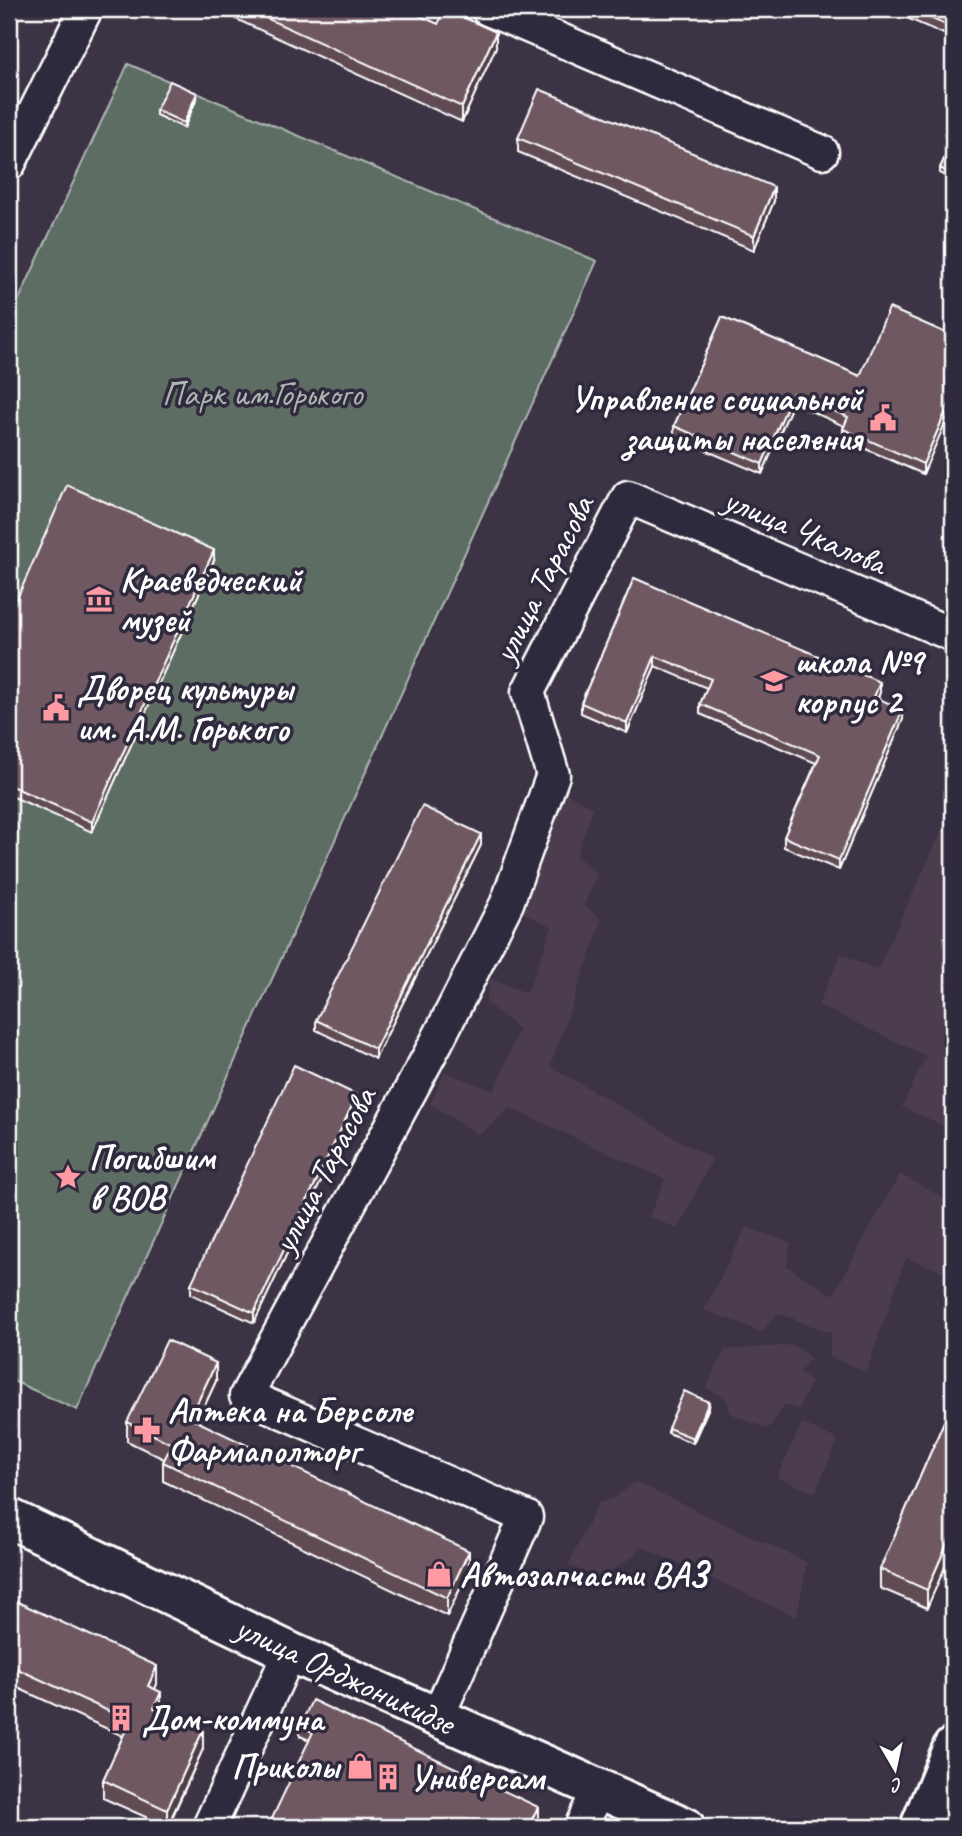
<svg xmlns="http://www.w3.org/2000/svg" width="962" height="1836" viewBox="0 0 962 1836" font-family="Caveat,sans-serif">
<rect width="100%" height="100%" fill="#3c3345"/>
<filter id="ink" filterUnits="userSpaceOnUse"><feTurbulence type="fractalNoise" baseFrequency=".0143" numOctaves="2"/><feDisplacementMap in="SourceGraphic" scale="14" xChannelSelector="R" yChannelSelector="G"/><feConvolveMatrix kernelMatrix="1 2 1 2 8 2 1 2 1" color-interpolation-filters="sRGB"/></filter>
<g filter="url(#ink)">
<!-- built -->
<g fill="#4c3e4e">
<polygon points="559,789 593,808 576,856 597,874 584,905 602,921 550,1066 712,1159 678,1229 649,1217 665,1179 510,1108 479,1135 430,1104 445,1072 494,1091 519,1029 486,1003 490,979 527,993 552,927 506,904"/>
<polygon points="953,807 953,1130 902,1107 926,1056 818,1005 841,954 877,970"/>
<polygon points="900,1174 953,1203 953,1275 906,1258 866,1372 829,1356 831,1333 778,1313 762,1332 704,1310 746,1227 791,1243 787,1266 833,1295"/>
<polygon points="794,1345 811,1358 800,1371 811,1382 799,1409 785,1405 768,1429 730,1413 727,1399 706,1388 725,1350"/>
<polygon points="802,1423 838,1440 815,1493 777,1477"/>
<polygon points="635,1482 807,1562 797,1617 640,1546 632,1557 600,1578 568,1565 598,1503 615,1498"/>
</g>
<!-- green -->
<polygon fill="#5d6d64" stroke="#aeb6b2" stroke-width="2" points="128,64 597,261 77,1410 9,1379 9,321"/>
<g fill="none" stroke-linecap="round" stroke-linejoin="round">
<!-- minor casing -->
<g stroke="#fff" stroke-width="37">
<g id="minor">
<polyline points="488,9 822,152"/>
<polyline points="9,164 86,9"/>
<polyline points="437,1718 526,1517 246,1396 437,1041 507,903 553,775 528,692 628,497 953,635"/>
<polyline points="209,1827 290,1652"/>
<polyline points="581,1827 599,1788"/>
</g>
</g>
<!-- tertiary casing -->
<g stroke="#fff" stroke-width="44">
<g id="tertiary">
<polyline points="9,1518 290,1652 685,1827"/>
<polyline points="920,1827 953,1747"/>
</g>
</g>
<!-- minor -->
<use href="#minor" stroke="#2f2a3d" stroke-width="32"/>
<!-- tertiary -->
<use href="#tertiary" stroke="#2f2a3d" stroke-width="38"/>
</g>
<!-- wall -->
<g fill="#604c55" stroke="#fff" stroke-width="2">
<polygon points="214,9 405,9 438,24 496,47 462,122"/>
<polygon points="886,9 953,9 953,38"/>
<polygon points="197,98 184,128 156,115 156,110"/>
<polygon points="518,138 774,201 754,250 518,152"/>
<polygon points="953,140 953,180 940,173 940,168"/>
<polygon points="722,317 860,376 953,336 923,474 843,439 843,429 844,426 793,403 762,474 674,437 674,426"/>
<polygon points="214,560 92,832 9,795 9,617"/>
<polygon points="634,578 880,692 878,699 903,719 839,870 784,847 784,837 816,763 700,714 700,704 707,688 655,666 627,733 581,713 581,703"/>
<polygon points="481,845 375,1059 316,1030 316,1020"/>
<polygon points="357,1105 254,1323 191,1294 191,1284"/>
<polygon points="216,1381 197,1422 469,1570 447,1616 163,1481 163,1462 164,1459 127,1441 127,1422"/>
<polygon points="953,1401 927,1608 880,1588 880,1569"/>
<polygon points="709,1407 693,1443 668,1433 668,1428"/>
<polygon points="9,1598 157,1684 155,1689 161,1711 203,1749 168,1827 103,1798 103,1780 123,1736 9,1684"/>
<polygon points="300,1726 538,1817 309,1740 300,1736"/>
</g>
<!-- shaded-wall -->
<g fill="#4e3e45" stroke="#fff" stroke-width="2">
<polygon points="496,32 496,47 462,122 462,107"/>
<polygon points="197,93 197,98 184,128 184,123"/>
<polygon points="774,187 774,201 754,250 754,236"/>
<polygon points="793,393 793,403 762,474 762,464"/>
<polygon points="953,395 953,405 923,474 923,464"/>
<polygon points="214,550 214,560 92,832 92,822"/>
<polygon points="655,656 655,666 627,733 627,723"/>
<polygon points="880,682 880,692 874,707 874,697"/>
<polygon points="903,709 903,719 839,870 839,860"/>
<polygon points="481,834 481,845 375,1059 375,1049"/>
<polygon points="357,1095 357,1105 254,1323 254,1313"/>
<polygon points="216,1363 216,1381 190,1437 190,1418"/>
<polygon points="709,1402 709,1407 693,1443 693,1438"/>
<polygon points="953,1530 953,1549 927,1608 927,1590"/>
<polygon points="469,1551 469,1570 447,1616 447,1598"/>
<polygon points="157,1666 157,1684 148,1704 148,1686"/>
<polygon points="161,1692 161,1711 154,1708"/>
<polygon points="203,1730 203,1749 167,1827 167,1810"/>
<polygon points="538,1807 538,1817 533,1827 528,1827"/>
</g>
<!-- building -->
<g fill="#705863" stroke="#fff" stroke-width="2">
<polygon points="246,9 405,9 438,24 445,9 496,32 462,107"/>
<polygon points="909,9 953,9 953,28"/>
<polygon points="170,81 197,93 184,123 156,110"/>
<polygon points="539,89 774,187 754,236 518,138"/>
<polygon points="953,140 953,175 940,168"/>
<polygon points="889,308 953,336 953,395 923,464 843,429 848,417 793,393 762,464 674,426 722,317 860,376"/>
<polygon points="67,485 214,550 92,822 9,785 9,617"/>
<polygon points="634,578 880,682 874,697 903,709 839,860 784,837 820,755 700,704 711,679 655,656 627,723 581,703"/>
<polygon points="422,806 481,834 375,1049 316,1020"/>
<polygon points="294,1065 357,1095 254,1313 191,1284"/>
<polygon points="167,1340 216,1363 190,1418 469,1551 447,1598 163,1462 172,1444 127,1422"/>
<polygon points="684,1391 709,1402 693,1438 668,1428"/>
<polygon points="953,1401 953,1530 927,1590 880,1569"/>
<polygon points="9,1598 157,1666 148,1686 161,1692 154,1708 203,1730 167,1810 103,1780 130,1721 9,1665"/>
<polygon points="312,1700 538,1807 528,1827 268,1827 313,1732 300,1726"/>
</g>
</g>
<!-- icons -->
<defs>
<g id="civic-bare" transform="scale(2.1)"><path d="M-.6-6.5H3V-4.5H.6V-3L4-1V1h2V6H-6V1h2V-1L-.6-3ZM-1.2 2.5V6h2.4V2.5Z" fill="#ff9aa2" stroke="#2f2a3d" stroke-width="2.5" paint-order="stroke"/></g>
<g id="museum-bare" transform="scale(2.1)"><path d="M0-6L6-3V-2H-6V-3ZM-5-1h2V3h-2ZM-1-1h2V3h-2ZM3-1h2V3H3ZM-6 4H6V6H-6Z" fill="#ff9aa2" stroke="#2f2a3d" stroke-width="2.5" paint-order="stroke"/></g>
<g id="school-bare" transform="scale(2.1)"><path d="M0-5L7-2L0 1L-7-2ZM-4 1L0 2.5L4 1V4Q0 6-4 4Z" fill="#ff9aa2" stroke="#2f2a3d" stroke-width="2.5" paint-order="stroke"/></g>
<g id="sight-bare" transform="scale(2.1)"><path d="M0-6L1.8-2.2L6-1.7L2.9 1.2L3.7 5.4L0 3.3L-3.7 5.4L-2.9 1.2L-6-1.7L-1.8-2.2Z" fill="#ff9aa2" stroke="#2f2a3d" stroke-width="2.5" paint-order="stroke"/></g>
<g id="pharmacy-bare" transform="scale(2.1)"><path d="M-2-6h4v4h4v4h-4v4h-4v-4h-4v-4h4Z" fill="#ff9aa2" stroke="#2f2a3d" stroke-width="2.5" paint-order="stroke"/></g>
<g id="shop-bare" transform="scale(2.1)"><path d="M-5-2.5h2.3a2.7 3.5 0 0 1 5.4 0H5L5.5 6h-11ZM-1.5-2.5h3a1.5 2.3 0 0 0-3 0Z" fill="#ff9aa2" stroke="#2f2a3d" stroke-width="2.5" paint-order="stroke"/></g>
<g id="building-bare" transform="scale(2.1)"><path d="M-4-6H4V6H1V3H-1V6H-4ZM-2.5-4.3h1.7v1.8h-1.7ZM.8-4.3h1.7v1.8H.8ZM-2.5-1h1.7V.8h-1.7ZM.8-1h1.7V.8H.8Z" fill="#ff9aa2" stroke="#2f2a3d" stroke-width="2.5" paint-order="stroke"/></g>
</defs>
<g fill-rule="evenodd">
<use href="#civic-bare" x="883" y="418"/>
<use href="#museum-bare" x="99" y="599"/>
<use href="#school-bare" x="774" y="681"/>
<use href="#civic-bare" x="56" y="708"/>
<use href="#sight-bare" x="68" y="1177"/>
<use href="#pharmacy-bare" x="147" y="1430"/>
<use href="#shop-bare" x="439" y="1574"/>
<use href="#building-bare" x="121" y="1718"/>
<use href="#shop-bare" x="360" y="1766"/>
<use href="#building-bare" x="388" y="1777"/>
</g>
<g text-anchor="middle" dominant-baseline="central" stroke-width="7" stroke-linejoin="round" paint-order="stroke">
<!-- park labels -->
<g font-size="35" fill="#aeb6b2" stroke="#2f2a3d">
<text x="262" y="393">Парк им.Горького</text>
</g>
<!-- poi labels -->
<g font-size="35" font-weight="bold" fill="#fff" stroke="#2f2a3d" text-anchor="start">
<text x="862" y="398" text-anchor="end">Управление социальной<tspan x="862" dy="40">защиты населения</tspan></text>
<text x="120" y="579">Краеведческий<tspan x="120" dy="40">музей</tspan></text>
<text x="795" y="661">школа №9<tspan x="795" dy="40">корпус 2</tspan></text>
<text x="77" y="688">Дворец культуры<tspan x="77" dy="40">им. А.М. Горького</tspan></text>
<text x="89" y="1157">Погибшим<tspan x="89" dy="40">в ВОВ</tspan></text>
<text x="168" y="1410">Аптека на Берсоле<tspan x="168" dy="40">Фармаполторг</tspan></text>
<text x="460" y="1574">Автозапчасти ВАЗ</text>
<text x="142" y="1718">Дом-коммуна</text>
<text x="339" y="1766" text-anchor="end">Приколы</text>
<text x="409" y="1777">Универсам</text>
</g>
<!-- street labels -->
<g font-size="35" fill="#fff" stroke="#2f2a3d">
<text transform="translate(805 531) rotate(23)">улица Чкалова</text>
<text transform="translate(543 579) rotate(-63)">улица Тарасова</text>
<text transform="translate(324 1170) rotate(-62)">улица Тарасова</text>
<text transform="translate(345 1675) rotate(25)">улица Орджоникидзе</text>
</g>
</g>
<!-- margin -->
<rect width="962" height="1836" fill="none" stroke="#2f2a3d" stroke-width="35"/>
<rect x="18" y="18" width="927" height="1801" fill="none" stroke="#fff" stroke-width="2.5" filter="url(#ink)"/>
<!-- north arrow -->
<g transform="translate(895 1769) rotate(171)" stroke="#2f2a3d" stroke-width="5" paint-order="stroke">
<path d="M0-5L12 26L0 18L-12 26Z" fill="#ffffff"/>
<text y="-10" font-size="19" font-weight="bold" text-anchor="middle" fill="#ffffff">С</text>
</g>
</svg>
